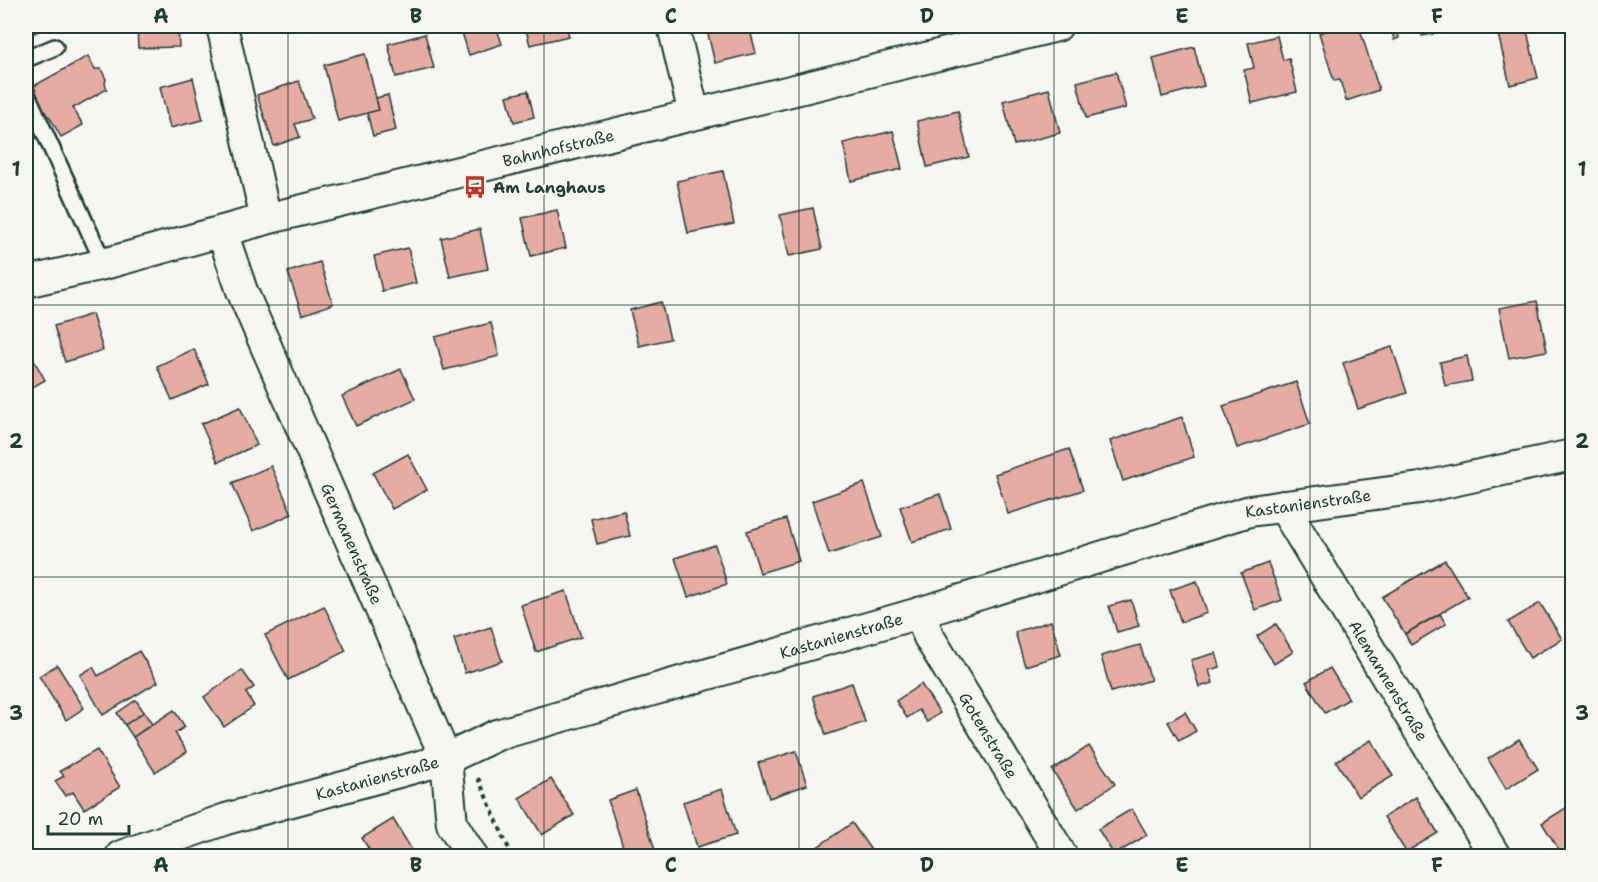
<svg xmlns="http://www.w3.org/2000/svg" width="1598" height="882" viewBox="0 0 1598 882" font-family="'Shantell Sans',sans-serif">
<rect width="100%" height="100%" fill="#f6f6f2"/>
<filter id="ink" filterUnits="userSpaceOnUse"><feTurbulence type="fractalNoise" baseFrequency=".0167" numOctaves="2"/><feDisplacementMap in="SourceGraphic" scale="12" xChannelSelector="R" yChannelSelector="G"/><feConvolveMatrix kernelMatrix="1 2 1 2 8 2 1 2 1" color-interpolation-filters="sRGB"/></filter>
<g filter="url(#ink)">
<!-- building -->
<g fill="#e6aba3" stroke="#1f3d34" stroke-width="1.5">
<polygon points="26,26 35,26 38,31 26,38"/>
<polygon points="137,26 178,26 179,47 138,48"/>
<polygon points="460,26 496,26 502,44 469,55"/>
<polygon points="525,26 566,26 569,36 530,45"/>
<polygon points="706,26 749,26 756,53 715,63"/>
<polygon points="817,26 845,26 819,32"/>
<polygon points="1341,26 1359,26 1379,90 1346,101 1340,80 1334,81 1319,33"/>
<polygon points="1391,26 1431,26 1433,34 1422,36 1420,28 1398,33 1399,38 1394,40"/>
<polygon points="1526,27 1538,78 1510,85 1498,34"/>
<polygon points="425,34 434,68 396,77 388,44"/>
<polygon points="1277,36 1283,60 1289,58 1297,92 1252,103 1244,70 1254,68 1248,43"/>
<polygon points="1194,47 1204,86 1162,97 1153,58"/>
<polygon points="365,54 379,110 338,121 324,65"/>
<polygon points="88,56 95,69 101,69 106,79 105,84 107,89 73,108 83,125 61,137 49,116 43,116 40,110 42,105 32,87"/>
<polygon points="1116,72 1126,108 1086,118 1077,82"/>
<polygon points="193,78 203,120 170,128 160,87"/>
<polygon points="299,81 312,119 295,124 300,137 274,146 257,95"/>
<polygon points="1049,89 1060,133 1014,145 1003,101"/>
<polygon points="528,91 534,117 514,122 507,96"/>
<polygon points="388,95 396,130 373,136 367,113 379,110 376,98"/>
<polygon points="958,111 969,157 927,167 917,121"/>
<polygon points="893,131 902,169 851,181 843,143"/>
<polygon points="723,171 734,224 688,233 677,181"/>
<polygon points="813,208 822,249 789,256 780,215"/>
<polygon points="557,210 566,248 531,256 522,218"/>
<polygon points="480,229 488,269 450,277 441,238"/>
<polygon points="408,248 416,283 382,291 374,256"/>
<polygon points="320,262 333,304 302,315 288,272"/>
<polygon points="1537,301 1547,351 1509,358 1499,308"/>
<polygon points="661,302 670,339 639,346 630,310"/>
<polygon points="92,314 103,350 65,362 54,326"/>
<polygon points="491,323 499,356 444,370 435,337"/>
<polygon points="26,346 45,380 26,391"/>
<polygon points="1392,347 1407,393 1358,409 1343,363"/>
<polygon points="194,349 209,384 172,400 157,366"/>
<polygon points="1467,356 1472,381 1445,386 1440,362"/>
<polygon points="401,369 415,399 356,426 342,396"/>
<polygon points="1296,382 1310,424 1237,448 1223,406"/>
<polygon points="240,407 257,445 218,462 201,424"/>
<polygon points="1182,417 1194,457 1123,481 1110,441"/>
<polygon points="1069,449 1083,490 1008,514 995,474"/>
<polygon points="408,454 427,490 392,509 373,473"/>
<polygon points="271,466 292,514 253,531 232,483"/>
<polygon points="864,483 882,537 829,554 812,501"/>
<polygon points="940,494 951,529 912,542 900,507"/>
<polygon points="624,511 630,536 597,544 591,519"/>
<polygon points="786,519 799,561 760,573 747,531"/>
<polygon points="715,545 727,584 688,597 675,558"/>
<polygon points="1445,560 1468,597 1405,634 1382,597"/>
<polygon points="1268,563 1282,600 1255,610 1241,573"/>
<polygon points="1197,581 1207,613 1181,622 1170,590"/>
<polygon points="566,591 581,637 536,652 521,605"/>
<polygon points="1131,600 1139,626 1117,632 1109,606"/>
<polygon points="1540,603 1562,639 1530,658 1508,622"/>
<polygon points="324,606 346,651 288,680 265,635"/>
<polygon points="1440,614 1446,624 1411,645 1405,634"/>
<polygon points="1051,621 1061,655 1025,666 1015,632"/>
<polygon points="1276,624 1293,652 1274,664 1257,636"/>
<polygon points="491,627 502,661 465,673 454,639"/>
<polygon points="1140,645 1151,680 1111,692 1101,656"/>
<polygon points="139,651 158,682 103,715 80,675 93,667 98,676"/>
<polygon points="1216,653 1220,667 1209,670 1213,683 1199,687 1191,660"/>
<polygon points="57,665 84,708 66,720 39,676"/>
<polygon points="1330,668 1349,699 1325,713 1306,682"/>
<polygon points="242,670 254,687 246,693 254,706 224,727 204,697"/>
<polygon points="852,683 865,722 826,735 813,696"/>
<polygon points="921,684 940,713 927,722 919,710 907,718 896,701"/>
<polygon points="136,700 144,712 125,725 117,713"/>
<polygon points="174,710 185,727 175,733 187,752 155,772 133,737"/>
<polygon points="144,712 152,724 133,737 125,725"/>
<polygon points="1185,712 1196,731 1179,741 1168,722"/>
<polygon points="1519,739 1538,769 1506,789 1488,759"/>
<polygon points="1371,740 1393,776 1358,797 1336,761"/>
<polygon points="1089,746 1115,784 1078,809 1052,770"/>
<polygon points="97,750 120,787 84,809 73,792 65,796 55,781 64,776 60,771"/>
<polygon points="796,751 807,785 769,798 758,763"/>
<polygon points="551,779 574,815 542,835 519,798"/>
<polygon points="722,789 736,835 697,847 683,802"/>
<polygon points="636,790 655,850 634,856 626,856 608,800"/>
<polygon points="1416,797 1438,833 1406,852 1384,817"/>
<polygon points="1572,804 1572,856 1563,856 1542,823"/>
<polygon points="1132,809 1147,835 1114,855 1098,829"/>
<polygon points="393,819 415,855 412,856 373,856 362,838"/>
<polygon points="852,823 875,856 822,856 816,848"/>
</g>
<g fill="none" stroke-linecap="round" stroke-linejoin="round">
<!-- lane casing -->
<g stroke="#1f3d34" stroke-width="20">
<g id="lane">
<polyline points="26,59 55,47"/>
<polyline points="26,92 104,264"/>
</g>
</g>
<!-- street casing -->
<g stroke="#1f3d34" stroke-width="34">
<g id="street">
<polyline points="222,26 266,219"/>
<polyline points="673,26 694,114"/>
<path id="s1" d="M222 232 242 291 446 759 452 824 472 856"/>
<path id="s2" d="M26 282 104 264 266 219 1057 26"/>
<path id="s3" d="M1283 506 1495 856"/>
<path id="s4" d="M919 613 929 637 1062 856"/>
<path id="s5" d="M121 856 226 819 446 759 497 735 919 613 1250 511 1420 488 1572 455"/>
</g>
</g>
<!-- path -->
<polyline stroke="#1f3d34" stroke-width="4" stroke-dasharray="4.5 4.5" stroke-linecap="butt" points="478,778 512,856"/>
<!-- lane -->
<use href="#lane" stroke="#f6f6f2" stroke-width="15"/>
<!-- street -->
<use href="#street" stroke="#f6f6f2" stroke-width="30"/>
</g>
</g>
<!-- grid -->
<path fill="none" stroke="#1f3d34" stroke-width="1.5" stroke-opacity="0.55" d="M288 26V856M544 26V856M799 26V856M1054 26V856M1310 26V856M26 305H1572M26 577H1572"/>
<!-- icons -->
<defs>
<g id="bus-bare" transform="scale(1.8)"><path d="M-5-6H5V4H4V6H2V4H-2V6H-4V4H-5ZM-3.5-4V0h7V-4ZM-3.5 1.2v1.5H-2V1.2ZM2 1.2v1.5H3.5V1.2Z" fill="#c8321e" stroke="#f6f6f2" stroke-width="2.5" paint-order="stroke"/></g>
</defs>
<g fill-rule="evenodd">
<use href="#bus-bare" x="475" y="187"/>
</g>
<g text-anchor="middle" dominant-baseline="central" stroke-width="4.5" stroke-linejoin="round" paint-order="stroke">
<!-- street labels -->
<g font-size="16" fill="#1f3d34" stroke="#f6f6f2">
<text stroke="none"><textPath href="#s2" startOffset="549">Bahnhofstraße</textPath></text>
<text stroke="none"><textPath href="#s5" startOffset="1240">Kastanienstraße</textPath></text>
<text stroke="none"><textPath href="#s1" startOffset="338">Germanenstraße</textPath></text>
<text stroke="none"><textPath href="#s5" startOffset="754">Kastanienstraße</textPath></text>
<text stroke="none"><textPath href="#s3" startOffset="204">Alemannenstraße</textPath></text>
<text stroke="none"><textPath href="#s4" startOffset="141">Gotenstraße</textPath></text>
<text stroke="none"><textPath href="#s5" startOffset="268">Kastanienstraße</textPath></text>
</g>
<!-- poi labels -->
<g font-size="16" font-weight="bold" fill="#1f3d34" stroke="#f6f6f2" text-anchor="start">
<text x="493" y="187">Am Langhaus</text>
</g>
</g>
<!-- margin -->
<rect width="1598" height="882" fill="none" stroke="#f6f6f2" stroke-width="66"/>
<!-- scale -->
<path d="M48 825v9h81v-9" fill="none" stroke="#1f3d34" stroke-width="3"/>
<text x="57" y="825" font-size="18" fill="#1f3d34" stroke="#f6f6f2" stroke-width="4.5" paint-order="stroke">20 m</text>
<rect x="33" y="33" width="1532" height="816" fill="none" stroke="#1f3d34" stroke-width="2"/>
<g font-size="20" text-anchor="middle" font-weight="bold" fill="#1f3d34">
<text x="161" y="23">A</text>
<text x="416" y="23">B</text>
<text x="671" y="23">C</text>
<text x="927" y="23">D</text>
<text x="1182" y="23">E</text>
<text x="1437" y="23">F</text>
<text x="16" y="176">1</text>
<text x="1582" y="176">1</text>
<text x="16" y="448">2</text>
<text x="1582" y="448">2</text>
<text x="16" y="720">3</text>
<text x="1582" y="720">3</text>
<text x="161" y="872">A</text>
<text x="416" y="872">B</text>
<text x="671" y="872">C</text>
<text x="927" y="872">D</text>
<text x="1182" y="872">E</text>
<text x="1437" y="872">F</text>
</g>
</svg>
